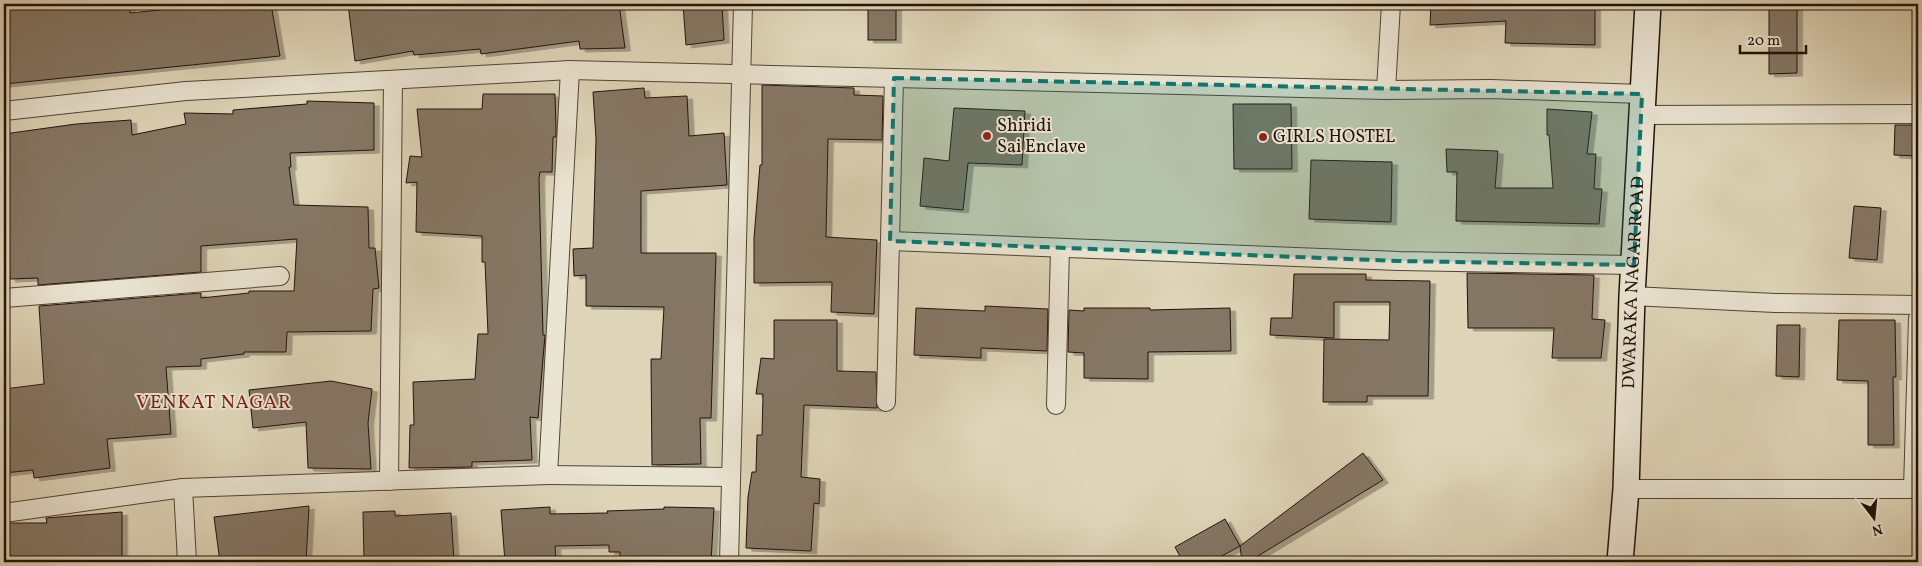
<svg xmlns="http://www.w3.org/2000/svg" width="1922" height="566" viewBox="0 0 1922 566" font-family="Vollkorn,serif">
<defs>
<filter id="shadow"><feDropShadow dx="5.5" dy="3" stdDeviation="0" flood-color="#0004"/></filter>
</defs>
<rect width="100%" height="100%" fill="#dfd6b9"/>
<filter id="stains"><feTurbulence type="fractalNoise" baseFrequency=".004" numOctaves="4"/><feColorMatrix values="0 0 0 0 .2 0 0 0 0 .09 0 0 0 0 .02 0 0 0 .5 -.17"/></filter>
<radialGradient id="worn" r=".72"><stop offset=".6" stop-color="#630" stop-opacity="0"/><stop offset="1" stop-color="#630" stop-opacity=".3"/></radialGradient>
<!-- building -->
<g fill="#857765" stroke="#23110a" filter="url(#shadow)">
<polygon points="4,4 130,4 130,13 218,4 271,4 280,56 4,84"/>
<polygon points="348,4 619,4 625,48 580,49 579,41 481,54 480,49 414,55 413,51 355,61"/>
<polygon points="683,4 722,4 724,40 686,45"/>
<rect x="868" y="4" width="28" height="36"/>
<polygon points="1431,4 1595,4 1595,45 1505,43 1506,21 1430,25"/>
<polygon points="1769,4 1797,4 1797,73 1769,74"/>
<polygon points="762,85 854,88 854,95 883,96 882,140 828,139 826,237 877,240 874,314 831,312 832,282 754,283 754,238 760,165 762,165"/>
<polygon points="644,88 645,98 687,96 689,136 724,133 727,185 641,191 641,253 716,253 711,418 700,418 701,464 652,465 651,359 661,359 664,307 586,306 586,275 574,276 573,249 593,248 596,139 593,92"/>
<polygon points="483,94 555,94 556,129 556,137 553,137 552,172 540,172 539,179 543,335 545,335 538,418 530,417 532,460 472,462 472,467 409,468 410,425 414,425 413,382 475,379 478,334 488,334 485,262 482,262 482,236 416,232 417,182 406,183 410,156 422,157 417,109 482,109"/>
<polygon points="307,101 374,103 374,150 290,153 291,167 289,167 294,205 368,207 369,248 375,248 379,288 373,289 371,331 287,332 286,352 244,352 244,354 201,359 201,366 166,367 171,434 107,439 110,468 34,478 33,470 4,473 4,389 44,384 39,306 201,293 201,298 249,293 249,291 294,291 297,239 201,246 201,272 38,285 38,278 10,279 4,190 4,134 76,124 131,120 132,135 186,124 184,113 233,114 233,110 307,104"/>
<polygon points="1233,104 1291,104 1292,169 1234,169"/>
<polygon points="954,108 1025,111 1022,165 968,163 963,210 920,206 924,158 949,161"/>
<polygon points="1547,109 1592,112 1587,154 1596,154 1594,189 1602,189 1599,224 1456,221 1457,172 1447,172 1446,149 1498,151 1495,188 1553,188 1549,135 1547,135"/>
<polygon points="1895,125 1918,125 1918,156 1894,155"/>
<polygon points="1311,160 1392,162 1391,222 1309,219"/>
<polygon points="1854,206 1881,208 1877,260 1849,258"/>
<polygon points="1467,273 1594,275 1592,319 1605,320 1601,358 1552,358 1554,328 1468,328"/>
<polygon points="1294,274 1366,274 1366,280 1430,281 1428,396 1367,396 1367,402 1323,402 1324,339 1389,340 1390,302 1334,302 1334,338 1270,335 1271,318 1292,318"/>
<polygon points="985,306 1048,309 1047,351 981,348 981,358 914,355 916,308 985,311"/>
<polygon points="1084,308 1150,308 1150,310 1230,308 1231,351 1148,352 1148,379 1084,378 1084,353 1068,352 1069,310 1084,311"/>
<polygon points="774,320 837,320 837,371 876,372 877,408 804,405 801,477 820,479 819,504 814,503 811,551 746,548 748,497 752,472 756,472 757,435 762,435 763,394 756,394 761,358 774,359"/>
<polygon points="1839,320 1895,320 1896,377 1893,377 1894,445 1868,445 1868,381 1837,380"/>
<polygon points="1777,325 1800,325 1799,377 1776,376"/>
<polygon points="331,381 372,389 368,423 371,469 308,468 306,422 253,428 249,390"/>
<polygon points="1363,453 1383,480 1248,562 1242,562 1240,546"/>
<polygon points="309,506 306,562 220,562 214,517"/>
<polygon points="550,507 550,514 608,513 607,511 664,509 664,507 714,508 711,562 620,562 620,552 609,552 609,545 555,546 556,562 505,562 501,510"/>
<polygon points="395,511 395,516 451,513 454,562 364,562 363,512"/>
<polygon points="122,512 122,562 4,562 4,523 47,523 46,518"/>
<polygon points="1225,519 1240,546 1211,562 1183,562 1175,547"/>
</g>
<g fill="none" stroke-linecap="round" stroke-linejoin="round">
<!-- street casing -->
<g stroke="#524236" stroke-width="20">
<g id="street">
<polyline points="1386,90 1391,4"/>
<polyline points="4,111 186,91 570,70 1386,90 1491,89 1642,94"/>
<polyline points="1643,115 1918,114"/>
<polyline points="890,241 1399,261 1634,265"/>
<polyline points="1632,296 1775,303 1918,305"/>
<polyline points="4,298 280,276"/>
<polyline points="886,402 894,78"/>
<polyline points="1056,405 1060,248"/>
<polyline points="548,475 730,477"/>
<polyline points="389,481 393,80"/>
<polyline points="183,488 548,475 570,70"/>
<polyline points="1626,489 1913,489 1918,318"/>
<polyline points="4,513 183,488 187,562"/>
<polyline points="729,562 743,4"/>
</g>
</g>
<!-- secondary casing -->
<g stroke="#23110a" stroke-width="28">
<g id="secondary">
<path id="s1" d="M1620 562 1626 489 1632 296 1648 4"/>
</g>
</g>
<!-- street -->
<use href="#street" stroke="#eae4d2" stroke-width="18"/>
<!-- secondary -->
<use href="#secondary" stroke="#eae4d2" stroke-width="25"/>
</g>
<!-- marked area -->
<path fill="#0f766e" fill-opacity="0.2" stroke="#0f766e" stroke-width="4" stroke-dasharray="10 6" stroke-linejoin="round" d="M894 78 1642 94 1634 265 1399 261 890 241Z"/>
<!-- markers -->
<g fill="#8f2418" stroke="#eae4d2" stroke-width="2">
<circle cx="987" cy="136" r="5"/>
<circle cx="1263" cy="137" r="5"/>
</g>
<g text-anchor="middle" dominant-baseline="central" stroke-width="4" stroke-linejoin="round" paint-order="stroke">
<!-- poi labels -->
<g font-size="18" fill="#23110a" stroke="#eae4d2" text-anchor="start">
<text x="997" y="126">Shiridi<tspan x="997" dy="21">Sai Enclave</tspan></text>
<text x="1273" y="137">GIRLS HOSTEL</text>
</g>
<!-- street labels -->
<g font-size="18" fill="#23110a" stroke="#eae4d2">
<text stroke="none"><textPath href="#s1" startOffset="280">DWARAKA NAGAR ROAD</textPath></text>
</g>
<!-- neighbourhood labels -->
<g font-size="19" letter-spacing="1" fill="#7a1f14" stroke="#eae4d2">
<text x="214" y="403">VENKAT NAGAR</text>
</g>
</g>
<!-- margin -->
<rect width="1922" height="566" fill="none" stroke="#dfd6b9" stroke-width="20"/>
<rect x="5" y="5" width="1912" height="556" fill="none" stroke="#23110a" stroke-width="2.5"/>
<rect x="10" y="10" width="1902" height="546" fill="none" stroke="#23110a"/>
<!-- north arrow -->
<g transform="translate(1874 518) rotate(164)" stroke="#eae4d2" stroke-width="4" paint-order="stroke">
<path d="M0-4L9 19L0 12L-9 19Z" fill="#23110a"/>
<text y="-8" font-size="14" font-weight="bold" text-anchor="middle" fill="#23110a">N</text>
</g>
<!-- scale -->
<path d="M1740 45v8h66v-8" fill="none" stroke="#23110a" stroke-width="2.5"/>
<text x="1747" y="45" font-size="15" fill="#23110a" stroke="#eae4d2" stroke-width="4" paint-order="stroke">20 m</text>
<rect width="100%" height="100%" filter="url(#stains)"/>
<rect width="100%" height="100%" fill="url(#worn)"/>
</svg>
